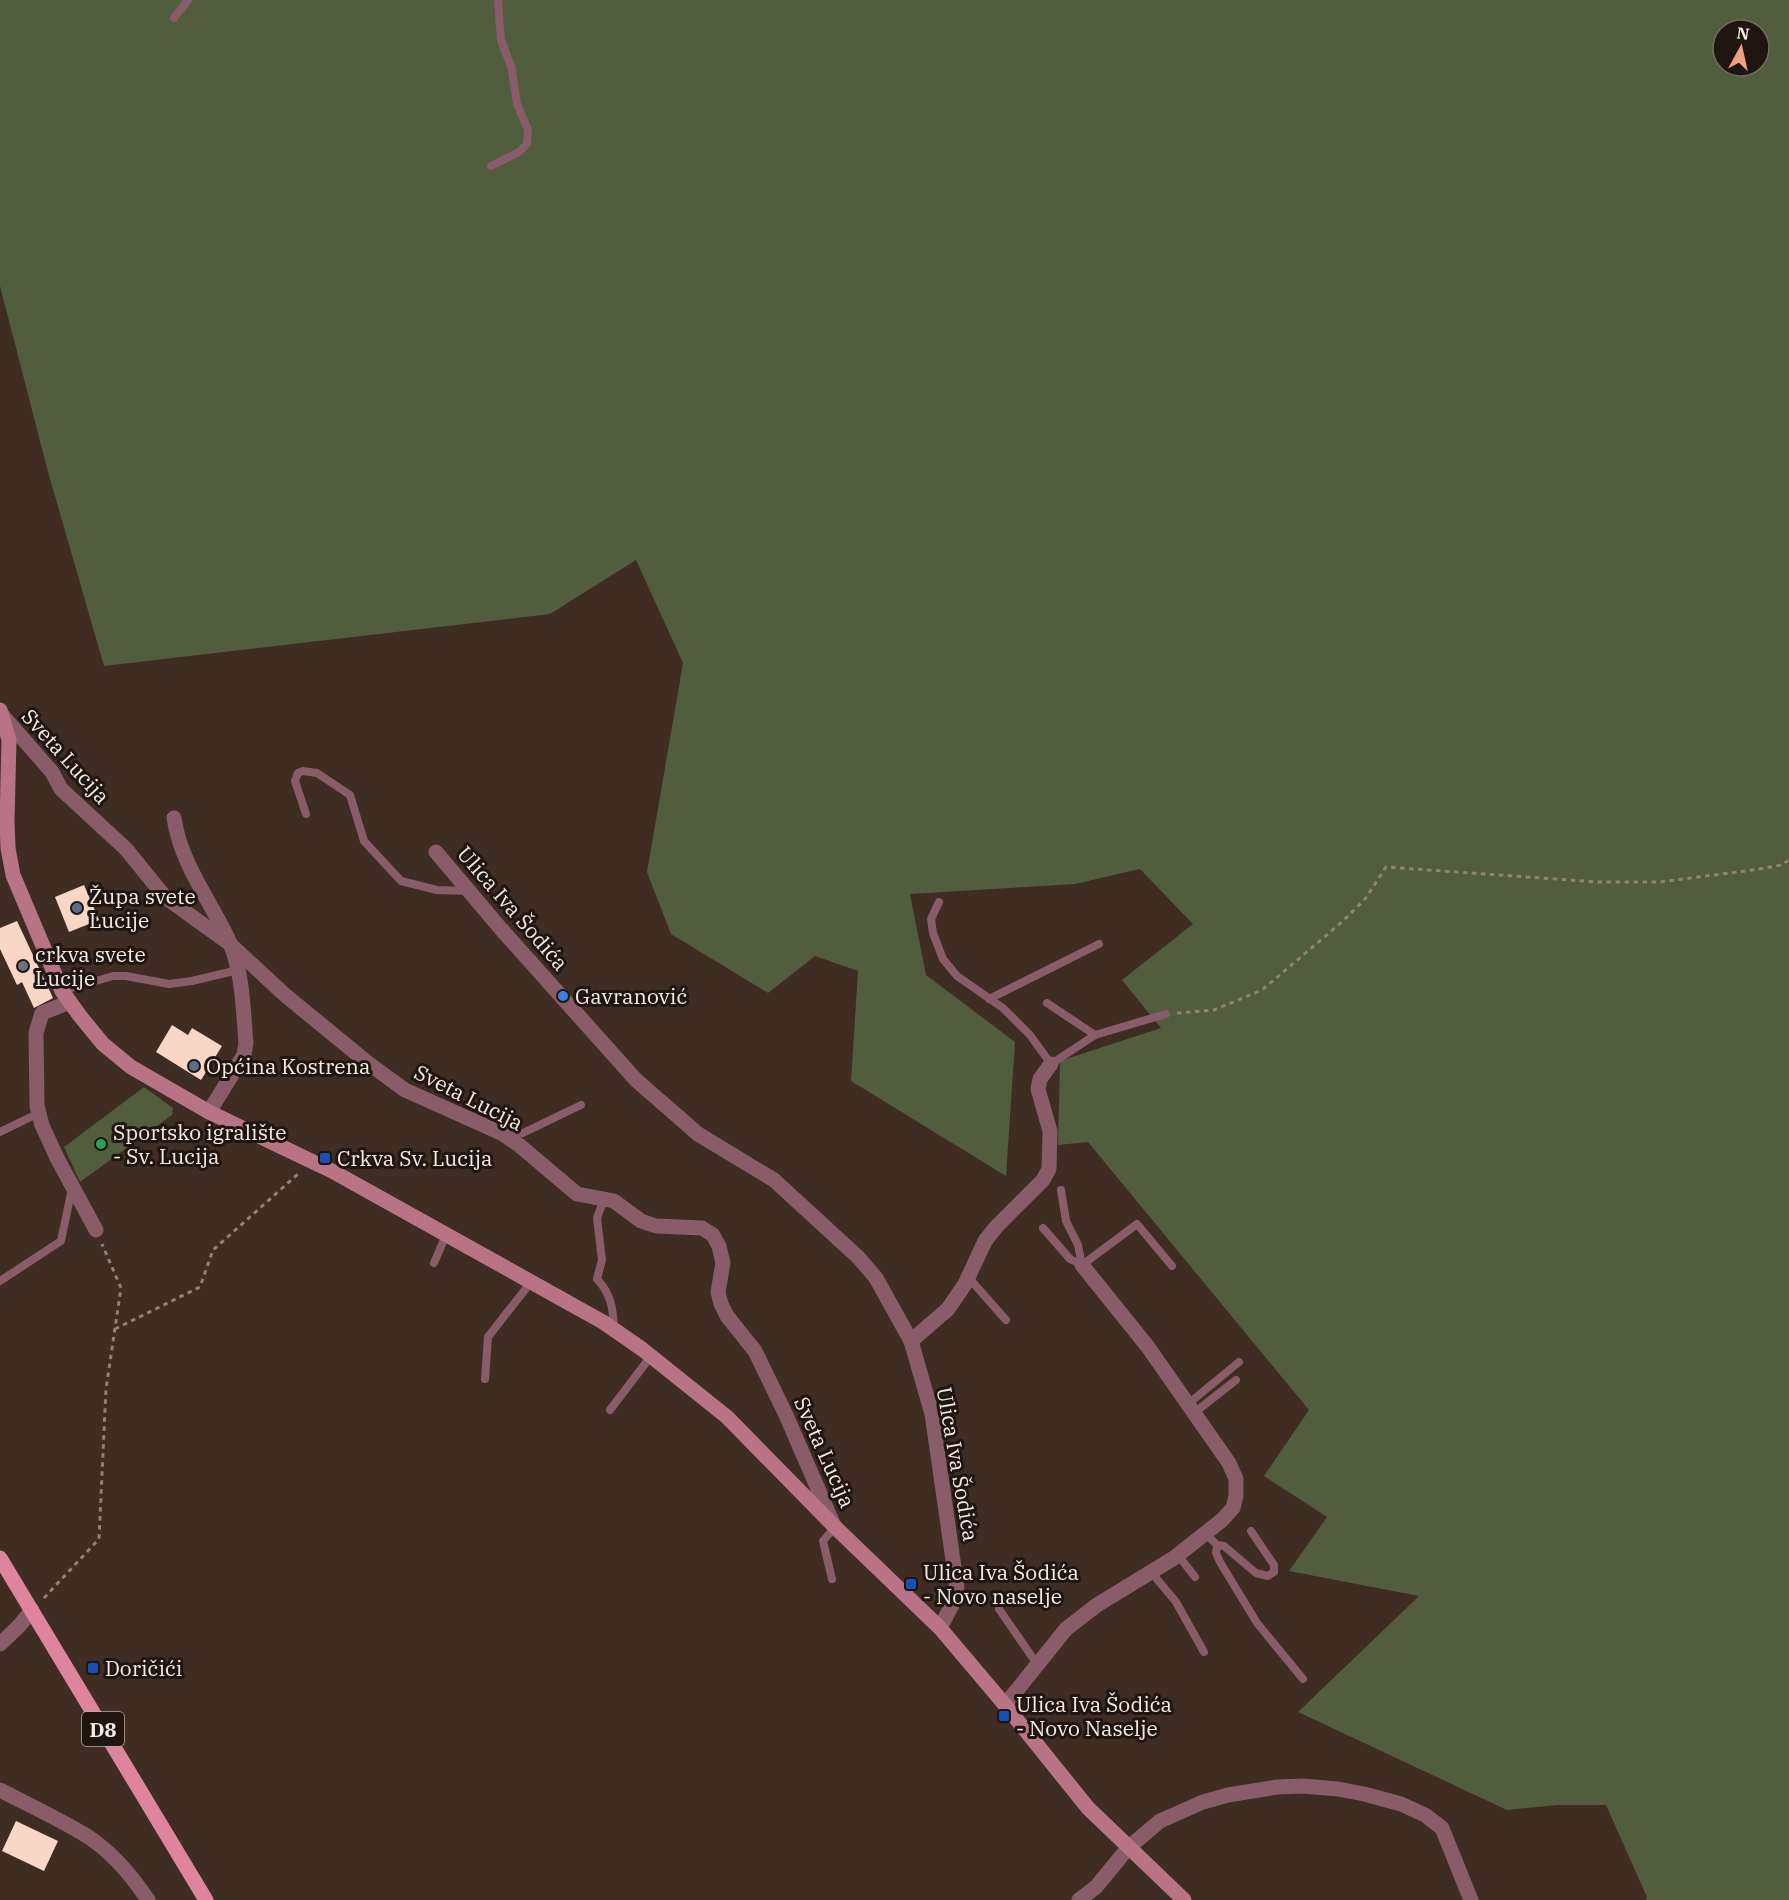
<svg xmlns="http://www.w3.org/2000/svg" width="1789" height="1900" viewBox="0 0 1789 1900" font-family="'IBM Plex Serif',serif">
<rect width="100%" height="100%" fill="#3f2c22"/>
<!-- green -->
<g fill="#525d3d" fill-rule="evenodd">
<path d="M0 0H1789V1900H1646L1647 1897 1606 1805H1557L1507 1810 1298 1712 1419 1596 1289 1571 1327 1517 1264 1476 1309 1410 1088 1142 1058 1145 1060 1061 1161 1028 1122 980 1193 924 1140 869 1075 884 910 894 926 975 1015 1042 1006 1176 851 1081 858 971 815 956 768 993 671 934 647 872 683 663 636 560 550 614 104 666 48 472 0 286ZM1723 30H1759V66H1723Z"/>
<polygon points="144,1087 173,1108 172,1115 80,1182 64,1147"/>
</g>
<!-- building -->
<g fill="#f9d7c6">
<polygon points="84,885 99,920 69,932 55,897"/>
<polygon points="17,921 53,998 34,1008 22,982 17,985 0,949 0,928"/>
<polygon points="172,1025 188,1035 192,1028 222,1046 201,1080 156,1052"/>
<polygon points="16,1821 58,1841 44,1871 2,1851"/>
</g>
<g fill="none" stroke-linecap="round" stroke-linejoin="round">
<!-- path -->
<g stroke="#918178" stroke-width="3" stroke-dasharray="4.5 4.5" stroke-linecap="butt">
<polyline points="1177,1013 1214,1010 1262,990 1342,922 1365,899 1386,867 1598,882 1660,882 1760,869 1781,865 1789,860"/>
<polyline points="115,1329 200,1287 213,1250 299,1173"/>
<polyline points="44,1598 99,1539 106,1389 121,1288 102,1244"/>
</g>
<!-- lane -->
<g stroke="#885c68" stroke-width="8">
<polyline points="174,18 188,0"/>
<polyline points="491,166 519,152 527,144 528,130 517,104 512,69 501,40 498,0"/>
<polyline points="306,814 295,781 298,773 303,771 317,773 350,795 364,841 401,881 437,890 468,891"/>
<polyline points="939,902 931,919 933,933 943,959 957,976 1003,1008 1030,1035 1051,1064 1095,1035 1166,1014"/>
<polyline points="62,991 113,976 126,976 169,984 192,981 238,970"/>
<polyline points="989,999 1099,944"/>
<polyline points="1047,1003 1095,1035"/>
<polyline points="0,1132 39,1113"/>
<polyline points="507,1134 523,1133 581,1105"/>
<polyline points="1061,1190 1066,1221 1078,1245 1082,1265"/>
<path d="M604 1199 597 1218 602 1260 597 1279C611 1294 613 1308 614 1328"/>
<polyline points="1043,1228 1070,1259 1082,1265"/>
<polyline points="434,1263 446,1235"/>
<polyline points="1082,1265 1137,1224 1172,1266"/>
<polyline points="968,1277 1006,1320"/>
<polyline points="0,1281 61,1241 72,1188"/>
<polyline points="485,1379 488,1337 531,1282"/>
<polyline points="1188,1404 1239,1362"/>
<polyline points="610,1410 651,1356"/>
<polyline points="1194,1413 1236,1380"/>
<polyline points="1205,1533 1217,1545 1224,1546 1256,1573 1268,1576 1274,1572 1274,1565 1251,1531"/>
<polyline points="1217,1545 1216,1553 1220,1562 1257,1623 1303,1679"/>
<polyline points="1178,1555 1195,1577"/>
<polyline points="1151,1572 1176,1602 1204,1652"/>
<polyline points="832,1579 823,1541 835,1527"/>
<polyline points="999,1609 1037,1664"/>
</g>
<!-- street -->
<g stroke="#885c68" stroke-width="15">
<polyline points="3,716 52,772 61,789 126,849 165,897 230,944 285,995 368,1063 405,1090 503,1134 519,1145 577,1194 614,1201 641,1221 656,1226 702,1228 713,1235 719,1246 723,1263 718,1292 721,1304 727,1316 755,1351 786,1415 834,1526"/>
<path d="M174 818C181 865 211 901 230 943 243 974 243 1010 246 1043L244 1055 209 1112"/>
<polyline points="436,852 501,929 636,1080 698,1134 774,1180 859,1258 876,1278 911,1341 932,1414 957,1588 953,1603 940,1628"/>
<polyline points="70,1002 42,1013 36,1033 37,1106 42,1125 57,1158 96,1230"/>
<polyline points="911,1341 948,1309 965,1284 985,1241 996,1227 1043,1180 1049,1169 1050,1131 1038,1089 1040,1079 1051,1064"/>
<polyline points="0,1644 19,1626 32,1610"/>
<polyline points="1005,1705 1066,1629 1097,1605 1174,1558 1222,1520 1233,1508 1236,1496 1236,1479 1229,1463 1148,1347 1082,1265"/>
<path d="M0 1790C29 1805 59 1819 87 1836 112 1852 132 1876 148 1900"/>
<polyline points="1079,1900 1096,1887 1128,1848 1160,1821 1203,1802 1228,1795 1277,1787 1303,1786 1338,1789 1364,1794 1401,1804 1425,1815 1442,1828 1471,1900"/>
</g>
<!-- secondary -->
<polyline stroke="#b97386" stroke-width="15" points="0,710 9,740 7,821 8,848 13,875 62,991 80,1016 103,1044 131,1067 209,1112 332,1171 603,1322 642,1349 727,1417 835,1527 940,1628 1005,1705 1088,1808 1184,1900"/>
<!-- primary -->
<polyline stroke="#de849e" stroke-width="15" points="0,1558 206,1900"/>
</g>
<!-- markers -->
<g fill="#5c6f8a" stroke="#1f1612" stroke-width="2">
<circle cx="77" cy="908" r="6"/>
<circle cx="194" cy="1066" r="6"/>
</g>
<circle fill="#6b7280" stroke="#1f1612" stroke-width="2" cx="23" cy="966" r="6"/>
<circle fill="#3f7fe0" stroke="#1f1612" stroke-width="2" cx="563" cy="996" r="6"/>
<circle fill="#2e9e5b" stroke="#1f1612" stroke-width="2" cx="101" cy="1144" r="6"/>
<g fill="#1a4fb4" stroke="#1f1612" stroke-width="2">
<rect x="319" y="1152" width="12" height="12" rx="3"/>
<rect x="905" y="1578" width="12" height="12" rx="3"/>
<rect x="87" y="1662" width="12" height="12" rx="3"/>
<rect x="998" y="1710" width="12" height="12" rx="3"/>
</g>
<g text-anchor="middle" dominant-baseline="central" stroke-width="6" stroke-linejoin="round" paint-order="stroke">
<!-- shield labels -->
<rect fill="#1f1612" stroke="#b6aaa5" stroke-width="1.5" x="82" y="1712" width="42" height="34" rx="4.5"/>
<g font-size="20" font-weight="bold" fill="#f7eae4">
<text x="103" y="1729">D8</text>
</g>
<!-- street labels -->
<g font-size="21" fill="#f7eae4" stroke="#1f1612">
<text transform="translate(66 756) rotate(48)">Sveta Lucija</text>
<text transform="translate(513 908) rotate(49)">Ulica Iva Šodića</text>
<text transform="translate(469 1097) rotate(27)">Sveta Lucija</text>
<text transform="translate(825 1452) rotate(66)">Sveta Lucija</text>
<text transform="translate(958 1464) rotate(80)">Ulica Iva Šodića</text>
</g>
<!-- poi labels -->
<g font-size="21" fill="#f7eae4" stroke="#1f1612" text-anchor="start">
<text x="89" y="896">Župa svete<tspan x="89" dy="24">Lucije</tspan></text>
<text x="35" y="954">crkva svete<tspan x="35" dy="24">Lucije</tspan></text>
<text x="575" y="996">Gavranović</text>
<text x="206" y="1066">Općina Kostrena</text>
<text x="113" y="1132">Sportsko igralište<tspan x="113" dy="24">- Sv. Lucija</tspan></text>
<text x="337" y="1158">Crkva Sv. Lucija</text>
<text x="923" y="1572">Ulica Iva Šodića<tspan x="923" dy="24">- Novo naselje</tspan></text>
<text x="105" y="1668">Doričići</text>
<text x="1016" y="1704">Ulica Iva Šodića<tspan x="1016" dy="24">- Novo Naselje</tspan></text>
</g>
</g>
<!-- north arrow -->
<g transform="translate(1741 48) rotate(8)"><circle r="28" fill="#1f1612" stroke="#756b66" stroke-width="1.5"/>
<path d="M0-4.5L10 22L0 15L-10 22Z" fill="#f3a082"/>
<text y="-9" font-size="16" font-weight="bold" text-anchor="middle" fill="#f7eae4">N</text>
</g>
</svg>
